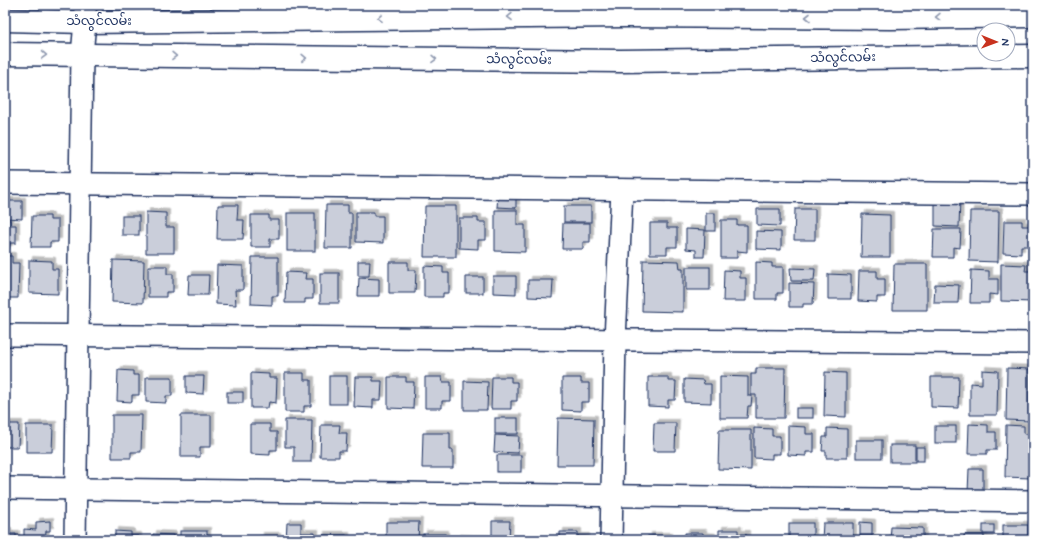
<svg xmlns="http://www.w3.org/2000/svg" width="1038" height="545" viewBox="0 0 1038 545" font-family="Mynerve,'Noto Sans Myanmar',sans-serif">
<defs>
<filter id="shadow"><feDropShadow dx="3.5" dy="-3.5" stdDeviation="0" flood-color="#0004"/></filter>
</defs>
<rect width="100%" height="100%" fill="#fff"/>
<filter id="ink" filterUnits="userSpaceOnUse"><feTurbulence type="fractalNoise" baseFrequency=".025" numOctaves="2"/><feDisplacementMap in="SourceGraphic" scale="8" xChannelSelector="R" yChannelSelector="G"/><feConvolveMatrix kernelMatrix="1 2 1 2 8 2 1 2 1" color-interpolation-filters="sRGB"/></filter>
<g filter="url(#ink)">
<!-- building -->
<g fill="#caceda" stroke="#1b2f5e" filter="url(#shadow)">
<polygon points="498,196 516,196 516,208 497,207"/>
<polygon points="935,198 960,199 959,227 935,226"/>
<polygon points="5,201 22,201 22,219 5,218"/>
<polygon points="218,205 238,205 237,220 244,220 243,239 217,239"/>
<polygon points="326,205 348,205 348,213 352,213 352,248 325,248"/>
<polygon points="425,206 456,206 456,257 424,257"/>
<rect x="564" y="206" width="27" height="16"/>
<polygon points="757,209 780,209 780,226 757,225"/>
<polygon points="795,209 815,209 815,240 794,240"/>
<polygon points="495,210 517,210 517,225 525,225 525,252 495,251"/>
<polygon points="970,211 999,211 998,262 969,261"/>
<polygon points="146,212 166,213 166,227 174,227 174,253 146,253"/>
<polygon points="356,212 374,212 374,216 383,216 383,243 356,242"/>
<rect x="287" y="213" width="28" height="38"/>
<rect x="706" y="213" width="9" height="18"/>
<polygon points="862,214 890,215 890,257 861,257"/>
<polygon points="251,215 269,215 269,220 279,220 279,239 270,239 270,247 251,247"/>
<polygon points="32,216 50,216 50,220 58,220 58,242 50,242 50,247 31,247"/>
<rect x="122" y="216" width="17" height="19"/>
<polygon points="459,218 478,218 478,222 486,222 486,240 478,240 478,249 459,248"/>
<polygon points="5,220 10,220 10,225 16,225 16,243 10,243 9,249 5,249"/>
<polygon points="721,220 737,220 737,225 747,225 747,252 737,251 737,258 721,258"/>
<polygon points="1004,221 1022,221 1022,226 1031,226 1031,246 1021,246 1021,254 1003,253"/>
<polygon points="563,223 590,223 590,242 583,242 583,249 562,249"/>
<polygon points="650,223 667,223 667,228 677,228 677,247 667,247 667,254 650,254"/>
<polygon points="686,229 705,230 704,257 696,257 696,250 686,249"/>
<polygon points="934,229 961,229 960,248 953,247 953,257 933,257"/>
<polygon points="756,231 781,232 781,250 756,249"/>
<polygon points="5,256 12,256 12,263 19,263 18,298 5,298"/>
<polygon points="252,257 278,257 278,296 272,296 272,305 251,304"/>
<polygon points="29,260 52,261 52,269 58,269 58,294 29,293"/>
<polygon points="113,260 144,261 143,303 112,302"/>
<polygon points="643,260 679,261 680,269 683,269 683,312 642,311"/>
<polygon points="358,261 370,261 369,276 358,276"/>
<polygon points="389,262 408,262 408,270 416,270 415,293 389,293"/>
<polygon points="756,262 772,263 772,267 783,267 783,293 777,293 777,299 756,299"/>
<polygon points="894,264 927,264 927,310 893,310"/>
<polygon points="1001,264 1026,265 1025,271 1033,271 1033,302 1001,301"/>
<polygon points="217,265 243,266 243,290 235,290 236,305 216,304"/>
<polygon points="148,266 167,266 167,274 173,274 173,292 166,292 166,297 148,297"/>
<polygon points="424,266 443,267 443,273 449,273 449,293 443,293 443,297 424,297"/>
<rect x="686" y="267" width="24" height="23"/>
<polygon points="790,268 815,269 814,281 791,281"/>
<polygon points="724,270 740,271 740,278 746,278 746,301 723,301"/>
<polygon points="971,270 989,271 989,279 998,279 998,295 989,294 989,303 970,303"/>
<polygon points="859,271 877,271 877,279 885,279 885,297 877,297 877,302 858,301"/>
<polygon points="286,272 306,273 305,279 313,279 313,299 305,299 305,303 285,303"/>
<rect x="320" y="273" width="19" height="30"/>
<polygon points="828,274 851,275 851,299 828,299"/>
<polygon points="189,275 209,275 208,295 188,295"/>
<polygon points="493,276 516,276 516,294 493,293"/>
<rect x="466" y="277" width="17" height="16"/>
<polygon points="359,278 379,279 379,296 358,296"/>
<polygon points="528,280 553,280 552,298 528,297"/>
<polygon points="789,283 814,284 813,304 803,304 803,307 789,307"/>
<polygon points="935,284 959,285 958,303 934,303"/>
<polygon points="756,368 785,368 784,418 756,418 756,395 751,395 751,374 756,374"/>
<polygon points="1007,368 1029,369 1029,421 1006,420"/>
<polygon points="118,370 133,371 133,375 139,375 139,395 132,395 132,402 117,401"/>
<polygon points="982,370 998,371 997,415 970,415 970,383 982,384"/>
<polygon points="825,372 846,373 846,417 824,416"/>
<polygon points="251,373 269,374 269,378 277,378 276,403 269,402 268,408 251,408"/>
<polygon points="285,373 304,373 304,380 311,380 311,406 304,406 304,412 285,412"/>
<polygon points="186,376 204,376 203,394 186,393"/>
<rect x="329" y="376" width="18" height="28"/>
<polygon points="720,376 748,377 748,396 752,396 751,406 748,406 747,418 720,418"/>
<polygon points="146,377 172,377 172,396 166,396 166,403 146,402"/>
<polygon points="355,377 373,377 373,381 382,381 381,400 373,400 373,408 354,407"/>
<polygon points="388,377 406,377 406,382 414,382 413,409 388,408"/>
<polygon points="425,377 442,377 443,382 451,382 451,401 442,401 442,408 425,408"/>
<polygon points="492,377 511,377 511,382 517,382 517,401 511,401 511,409 491,409"/>
<polygon points="648,377 668,377 668,381 676,381 675,400 668,400 668,407 648,406"/>
<polygon points="931,377 959,377 958,408 931,407"/>
<polygon points="562,378 581,378 581,383 589,383 589,402 581,402 581,411 562,410"/>
<polygon points="684,379 703,380 704,384 711,384 711,403 684,402"/>
<polygon points="464,381 488,382 487,410 464,410"/>
<rect x="227" y="392" width="16" height="11"/>
<rect x="796" y="408" width="17" height="10"/>
<polygon points="112,415 142,415 141,452 131,452 131,458 112,458"/>
<polygon points="181,415 211,415 211,447 200,447 200,457 181,457"/>
<rect x="495" y="418" width="23" height="16"/>
<polygon points="558,418 594,419 593,465 557,465"/>
<polygon points="285,420 312,420 311,462 294,462 294,447 285,447"/>
<polygon points="654,423 676,423 675,451 653,451"/>
<polygon points="5,424 19,424 18,447 5,447"/>
<polygon points="250,424 270,424 270,432 277,432 277,450 270,450 270,455 250,454"/>
<polygon points="969,424 988,425 988,432 996,432 996,450 987,450 987,454 968,454"/>
<polygon points="26,425 53,425 52,452 26,452"/>
<polygon points="321,425 340,425 339,433 347,433 346,451 339,451 339,457 320,457"/>
<polygon points="1006,425 1024,426 1024,434 1031,434 1030,478 1005,477"/>
<polygon points="788,426 806,427 806,434 814,434 814,452 806,452 806,456 788,455"/>
<rect x="935" y="426" width="21" height="17"/>
<polygon points="754,428 772,429 772,436 780,436 780,454 772,454 772,459 754,458"/>
<polygon points="827,428 847,429 847,458 826,458 826,451 822,451 823,437 827,437"/>
<polygon points="719,430 751,430 751,470 718,469"/>
<polygon points="423,433 450,433 450,450 453,450 453,468 422,468"/>
<polygon points="495,435 519,436 518,453 494,452"/>
<rect x="856" y="440" width="26" height="18"/>
<rect x="890" y="445" width="25" height="17"/>
<rect x="916" y="447" width="8" height="14"/>
<rect x="497" y="455" width="24" height="17"/>
<polygon points="969,469 983,469 983,492 968,492"/>
<polygon points="50,521 50,531 46,531 45,540 24,540 24,529 36,530 36,522"/>
<polygon points="492,521 510,521 509,539 518,540 492,540"/>
<polygon points="386,522 419,522 418,540 386,540"/>
<polygon points="860,522 872,523 872,536 860,536"/>
<polygon points="287,523 301,523 301,533 315,533 315,540 286,540"/>
<rect x="789" y="523" width="24" height="16"/>
<polygon points="823,523 853,523 853,540 822,540"/>
<rect x="983" y="525" width="11" height="9"/>
<rect x="1003" y="525" width="25" height="15"/>
<polygon points="891,527 923,528 923,540 890,540"/>
<polygon points="719,530 738,530 738,534 746,534 746,540 719,540"/>
<polygon points="5,531 8,531 8,534 16,534 16,540 5,540"/>
<polygon points="115,531 131,532 131,536 138,536 138,540 115,540"/>
<rect x="180" y="531" width="27" height="9"/>
<polygon points="560,532 578,532 578,537 586,537 586,540 560,540"/>
<polygon points="685,533 703,533 703,536 712,537 712,540 685,540"/>
<polygon points="153,534 173,535 173,540 153,540"/>
<rect x="423" y="534" width="22" height="6"/>
<rect x="321" y="535" width="25" height="5"/>
<polygon points="964,535 984,535 984,539 990,540 964,540"/>
<rect x="260" y="536" width="17" height="4"/>
<rect x="648" y="536" width="21" height="4"/>
<polygon points="457,538 485,539 485,540 457,540"/>
<rect x="857" y="538" width="19" height="2"/>
</g>
<g fill="none" stroke-linecap="round" stroke-linejoin="round">
<!-- street casing -->
<g stroke="#1b2f5e" stroke-width="24">
<g id="street">
<polyline points="5,183 1033,194"/>
<polyline points="5,335 1033,343"/>
<polyline points="5,488 1033,501"/>
<polyline points="75,540 82,55 85,22 85,5"/>
<polyline points="611,540 615,340 622,190"/>
</g>
</g>
<!-- primary casing -->
<g stroke="#1b2f5e" stroke-width="25">
<g id="primary">
<polyline points="5,20 85,22 626,16 891,18 1033,16"/>
<polyline points="5,54 620,61 1033,56"/>
</g>
</g>
<!-- street -->
<use href="#street" stroke="#fff" stroke-width="21"/>
<!-- primary -->
<use href="#primary" stroke="#fff" stroke-width="22"/>
</g>
<!-- one-way arrows -->
<defs><path id="oneway-chevron" d="M-2-3.5L2.5 0L-2 3.5" fill="none" stroke-width="1.6" stroke-linecap="round" stroke-linejoin="round"/></defs>
<g stroke="#8d97ae">
<use href="#oneway-chevron" transform="translate(510 17) rotate(179)"/>
<use href="#oneway-chevron" transform="translate(808 17) rotate(-180)"/>
<use href="#oneway-chevron" transform="translate(938 17) rotate(179)"/>
<use href="#oneway-chevron" transform="translate(380 18) rotate(179)"/>
<use href="#oneway-chevron" transform="translate(44 55) rotate(1)"/>
<use href="#oneway-chevron" transform="translate(174 56) rotate(1)"/>
<use href="#oneway-chevron" transform="translate(304 58) rotate(1)"/>
<use href="#oneway-chevron" transform="translate(434 59) rotate(1)"/>
</g>
</g>
<g text-anchor="middle" dominant-baseline="central" stroke-width="4" stroke-linejoin="round" paint-order="stroke">
<!-- street labels -->
<g font-size="13" fill="#1b2f5e" stroke="#fff">
<text x="99" y="21">သံလွင်လမ်း</text>
<text transform="translate(843 58) rotate(-1)">သံလွင်လမ်း</text>
<text transform="translate(519 60) rotate(1)">သံလွင်လမ်း</text>
</g>
</g>
<!-- margin -->
<rect width="1038" height="545" fill="none" stroke="#fff" stroke-width="20"/>
<rect x="10" y="10" width="1018" height="525" fill="none" stroke="#1b2f5e" stroke-width="1.5" filter="url(#ink)"/>
<!-- north arrow -->
<g transform="translate(996 42) rotate(91)"><circle r="19" fill="#ffffff" stroke="#a4acbf"/>
<path d="M0-3L7 15L0 10L-7 15Z" fill="#c8321e"/>
<text y="-6" font-size="11" font-weight="bold" text-anchor="middle" fill="#1b2f5e">N</text>
</g>
</svg>
